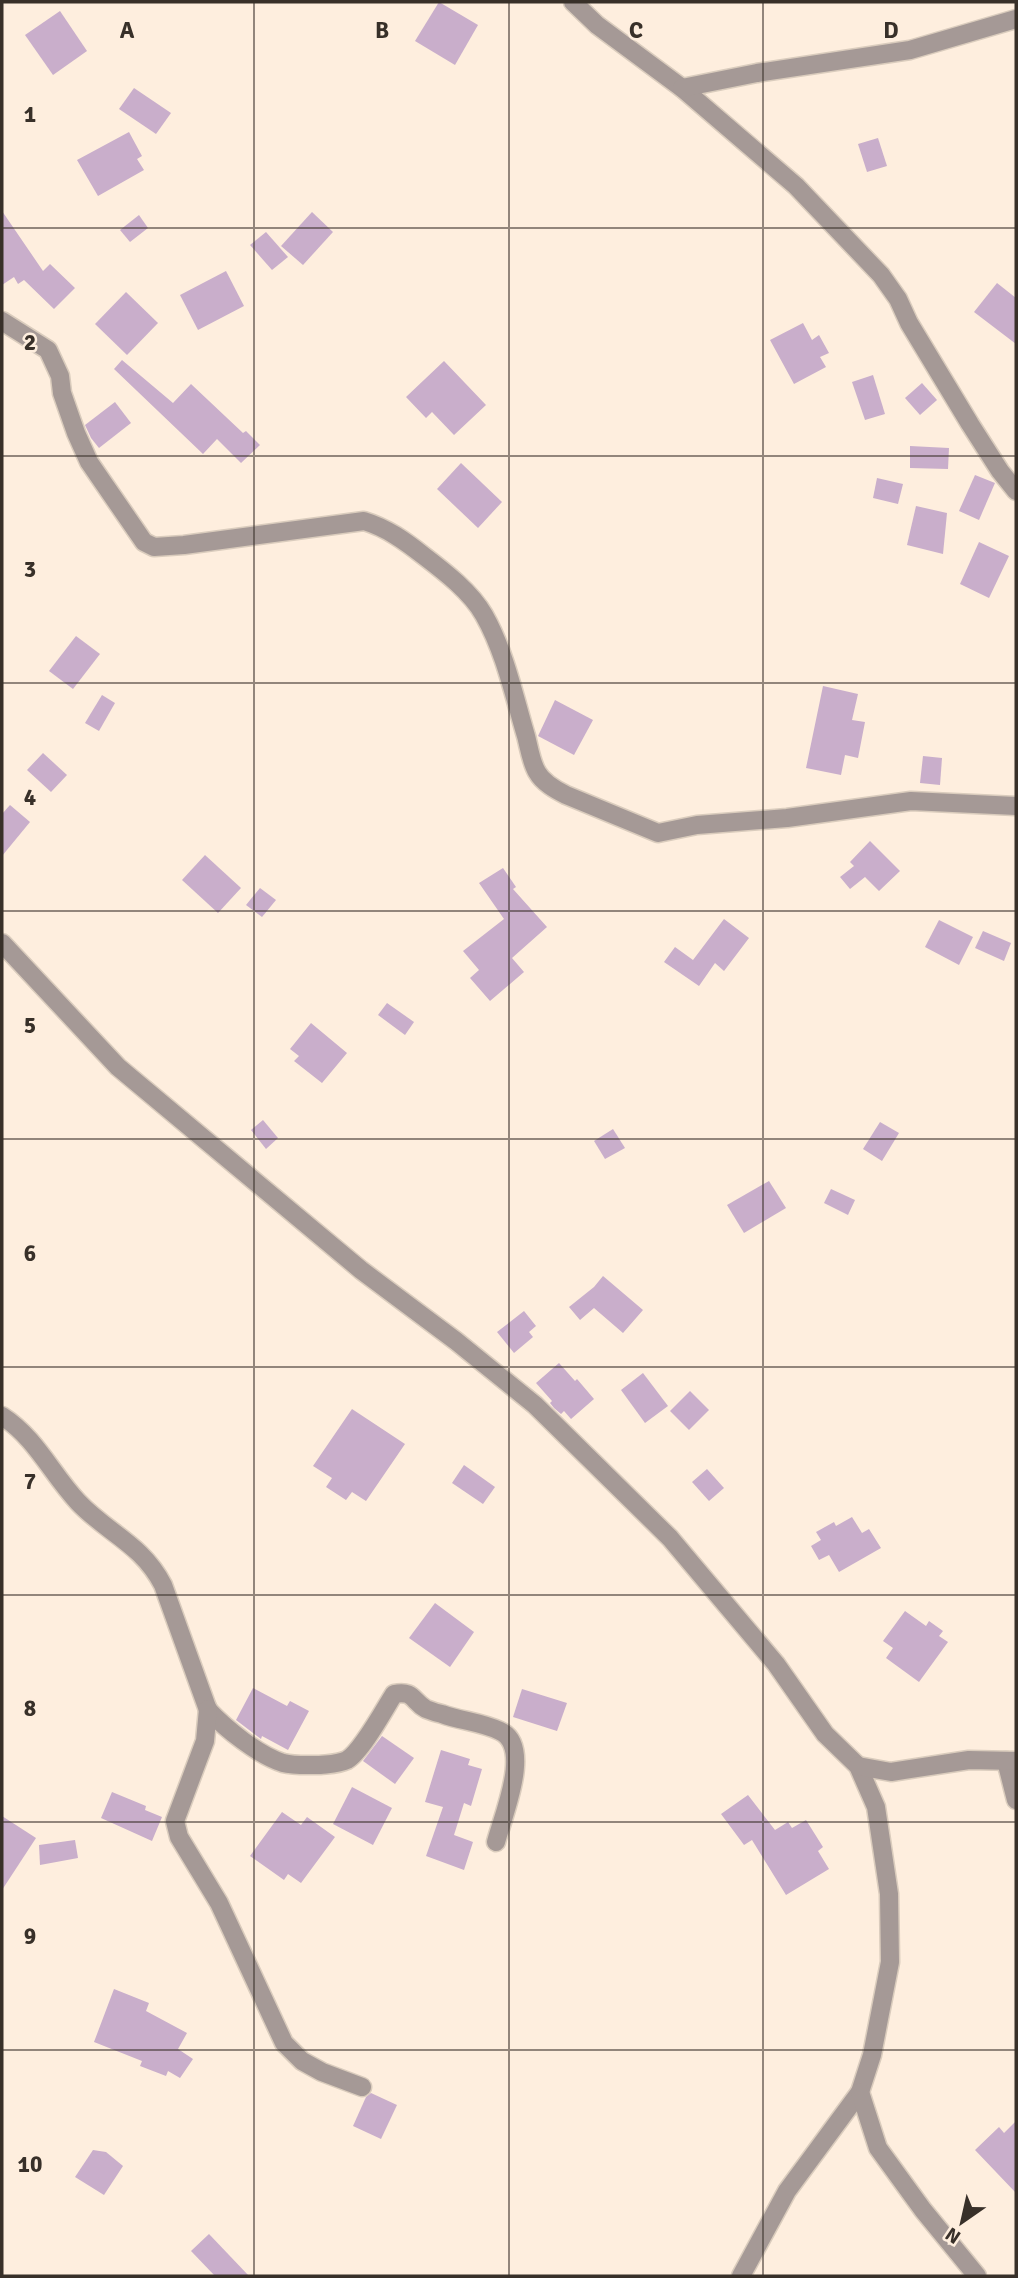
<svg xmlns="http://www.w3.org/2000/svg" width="1018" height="2278" viewBox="0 0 1018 2278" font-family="Signika,sans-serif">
<rect width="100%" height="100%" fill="#feeede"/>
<!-- building -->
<g fill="#c9aecb">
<polygon points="439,2 478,25 455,65 415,41"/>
<polygon points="60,11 87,51 53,75 25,35"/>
<polygon points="134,88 171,113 156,134 119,109"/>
<polygon points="129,132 142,156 137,159 144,170 98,196 77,160"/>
<polygon points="878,138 887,166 867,172 858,144"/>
<polygon points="2,211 43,271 50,264 75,288 54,309 24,280 18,284 14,277 2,285"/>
<polygon points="312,212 333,232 303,265 281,246"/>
<polygon points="139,215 148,228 130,242 120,230"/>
<polygon points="266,232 288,257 272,270 250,245"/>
<polygon points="226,271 244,306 198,330 180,295"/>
<polygon points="997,283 1016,298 1016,344 974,312"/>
<polygon points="126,292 158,323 127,355 95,324"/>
<polygon points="803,323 812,340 819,335 829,353 820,357 826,367 794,384 770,340"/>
<polygon points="122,360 173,403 191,384 243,433 246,431 260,445 241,463 217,439 203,454 114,369"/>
<polygon points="444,361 486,405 454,435 432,412 426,418 406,397"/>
<polygon points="873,375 885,414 865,420 852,382"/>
<polygon points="922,383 937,400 920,415 905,398"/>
<polygon points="115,402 131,423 99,448 91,438 85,425"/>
<polygon points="910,446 949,448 948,469 910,468"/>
<polygon points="461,463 502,502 478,528 437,489"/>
<polygon points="975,475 995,483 979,520 959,511"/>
<polygon points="877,478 903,484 898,504 873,498"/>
<polygon points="916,506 947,513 943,554 907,545"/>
<polygon points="979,542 1009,556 989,598 960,584"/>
<polygon points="76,636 100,654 73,689 49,671"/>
<polygon points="823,686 858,694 852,720 865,722 858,758 845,755 841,775 806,768"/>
<polygon points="102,695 115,703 99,731 85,723"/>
<polygon points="555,700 593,720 574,755 538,736"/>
<polygon points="43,753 67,775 51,792 27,770"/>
<polygon points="923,756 942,758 940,785 920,783"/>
<polygon points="10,805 30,822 2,856 2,814"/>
<polygon points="870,841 900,871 879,891 865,877 850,889 840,877 854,866 850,862"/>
<polygon points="205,855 241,888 218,913 182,880"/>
<polygon points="503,868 516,887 513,889 547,927 512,958 524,972 490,1001 470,978 479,970 463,951 504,919 479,883"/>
<polygon points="260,888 276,900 262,917 246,905"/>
<polygon points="724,919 749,938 724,971 715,963 699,986 664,962 675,947 693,960"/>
<polygon points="939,920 973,937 959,965 925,947"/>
<polygon points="983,931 1011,943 1004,961 975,948"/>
<polygon points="387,1003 414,1022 405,1035 378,1015"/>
<polygon points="311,1023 347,1053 322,1083 294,1061 299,1056 290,1049"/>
<polygon points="263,1120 278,1138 266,1149 251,1130"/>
<polygon points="880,1122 899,1133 882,1161 863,1149"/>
<polygon points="613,1129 625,1148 605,1159 594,1141"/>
<polygon points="769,1181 786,1208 744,1233 727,1205"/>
<polygon points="831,1189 855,1200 848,1215 824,1203"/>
<polygon points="603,1276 643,1310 623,1333 594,1308 580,1320 569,1307 594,1287"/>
<polygon points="524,1311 536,1326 529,1332 533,1337 514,1353 497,1332"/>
<polygon points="559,1363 575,1381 577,1379 594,1399 571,1419 564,1411 561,1414 554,1408 550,1403 552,1401 536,1383"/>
<polygon points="643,1373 668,1406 645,1423 621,1390"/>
<polygon points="690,1391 709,1410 689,1430 670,1411"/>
<polygon points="352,1409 405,1444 366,1501 352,1492 346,1500 326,1487 332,1478 313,1466"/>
<polygon points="464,1465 495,1487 483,1504 452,1483"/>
<polygon points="707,1469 724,1488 709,1501 692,1482"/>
<polygon points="852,1517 862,1533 869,1529 881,1548 839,1572 829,1555 819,1560 811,1546 821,1540 816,1532 834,1522 836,1526"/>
<polygon points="435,1603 474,1632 450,1667 409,1638"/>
<polygon points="905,1611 926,1626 929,1621 943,1631 939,1636 948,1642 919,1682 886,1658 893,1648 883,1641"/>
<polygon points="253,1688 287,1706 290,1701 309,1711 288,1750 262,1736 261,1739 236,1720"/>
<polygon points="522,1689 567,1703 557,1731 513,1717"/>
<polygon points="382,1736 414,1758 395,1784 363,1761"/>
<polygon points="441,1750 470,1759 468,1765 482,1769 471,1806 464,1803 454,1835 473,1842 464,1870 426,1856 443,1807 425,1802"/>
<polygon points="352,1787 392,1808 373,1845 333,1824"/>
<polygon points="112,1792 146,1806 145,1810 162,1817 152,1841 101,1818"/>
<polygon points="748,1795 775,1830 788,1822 792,1828 806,1820 823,1847 818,1851 829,1869 786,1895 752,1840 744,1845 721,1814"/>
<polygon points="282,1812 301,1825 307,1817 335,1837 301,1883 288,1874 284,1880 250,1856"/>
<polygon points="2,1816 36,1838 2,1890"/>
<polygon points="75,1840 78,1858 40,1865 39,1845"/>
<polygon points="114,1989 149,2003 146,2011 187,2033 178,2049 193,2059 180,2078 168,2071 166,2076 140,2066 142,2061 94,2042"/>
<polygon points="371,2093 397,2105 381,2139 353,2126 366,2097"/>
<polygon points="1016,2121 1016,2193 975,2150 999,2127 1004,2133"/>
<polygon points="93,2150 106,2152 123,2166 104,2195 75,2177"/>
<polygon points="209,2234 249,2276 215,2276 191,2251"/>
</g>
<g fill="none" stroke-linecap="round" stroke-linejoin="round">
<!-- minor casing -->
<g stroke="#daccbd" stroke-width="21">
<g id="minor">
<polyline points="573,2 597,25 682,88 796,186 881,275 898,299 909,323 970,424 1000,471 1016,491"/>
<polyline points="682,88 757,73 910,50 1016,19"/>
<path d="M2 321 48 350 60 376 62 393 76 433 89 462 144 542 154 547 184 545 364 521C387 528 405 541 424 556 445 572 471 592 484 615 505 652 514 696 526 736 529 747 531 762 537 772 543 783 556 790 566 795L658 833 697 825 787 818 911 801 1016 806"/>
<polyline points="2,943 118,1067 361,1270 456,1341 535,1405 670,1538 776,1664 825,1734 858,1766 876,1807 889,1894 890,1962 872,2055 860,2092 787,2191 741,2276"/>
<path d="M2 1416C36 1438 51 1473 78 1502 107 1533 142 1544 163 1585L208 1710C226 1729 258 1755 283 1763 295 1766 308 1765 320 1765 329 1764 339 1764 347 1760 362 1751 384 1710 394 1694 414 1690 412 1701 426 1709 431 1711 437 1713 442 1714 461 1721 481 1722 500 1731 533 1746 503 1815 496 1842"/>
<polyline points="208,1709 205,1741 175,1821 179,1837 219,1903 284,2043 302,2061 322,2072 362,2087"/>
<polyline points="1006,1761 1016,1800"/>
<polyline points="858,1766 891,1772 969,1760 1016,1761"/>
<polyline points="860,2092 878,2148 923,2210 977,2276"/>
</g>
</g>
<!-- minor -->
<use href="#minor" stroke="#a59996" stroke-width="18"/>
</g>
<!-- grid -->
<path fill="none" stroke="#383029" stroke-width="2" stroke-opacity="0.55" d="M254 2V2276M509 2V2276M763 2V2276M2 228H1016M2 456H1016M2 683H1016M2 911H1016M2 1139H1016M2 1367H1016M2 1595H1016M2 1822H1016M2 2050H1016"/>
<g font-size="23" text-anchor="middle" font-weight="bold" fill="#383029" stroke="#feeede" stroke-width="5" stroke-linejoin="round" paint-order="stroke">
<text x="127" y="38">A</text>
<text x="382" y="38">B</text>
<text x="636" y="38">C</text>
<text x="891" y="38">D</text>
<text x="30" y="122">1</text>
<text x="30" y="350">2</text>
<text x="30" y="577">3</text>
<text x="30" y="805">4</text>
<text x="30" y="1033">5</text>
<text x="30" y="1261">6</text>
<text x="30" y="1489">7</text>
<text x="30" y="1716">8</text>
<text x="30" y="1944">9</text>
<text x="30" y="2172">10</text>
</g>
<!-- border -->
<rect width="1018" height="2278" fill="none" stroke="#383029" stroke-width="7"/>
<!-- north arrow -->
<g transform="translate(962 2222) rotate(214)" stroke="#feeede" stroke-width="5" paint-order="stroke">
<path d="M0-5L12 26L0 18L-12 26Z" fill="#383029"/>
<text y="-10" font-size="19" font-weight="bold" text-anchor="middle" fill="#383029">N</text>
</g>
</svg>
